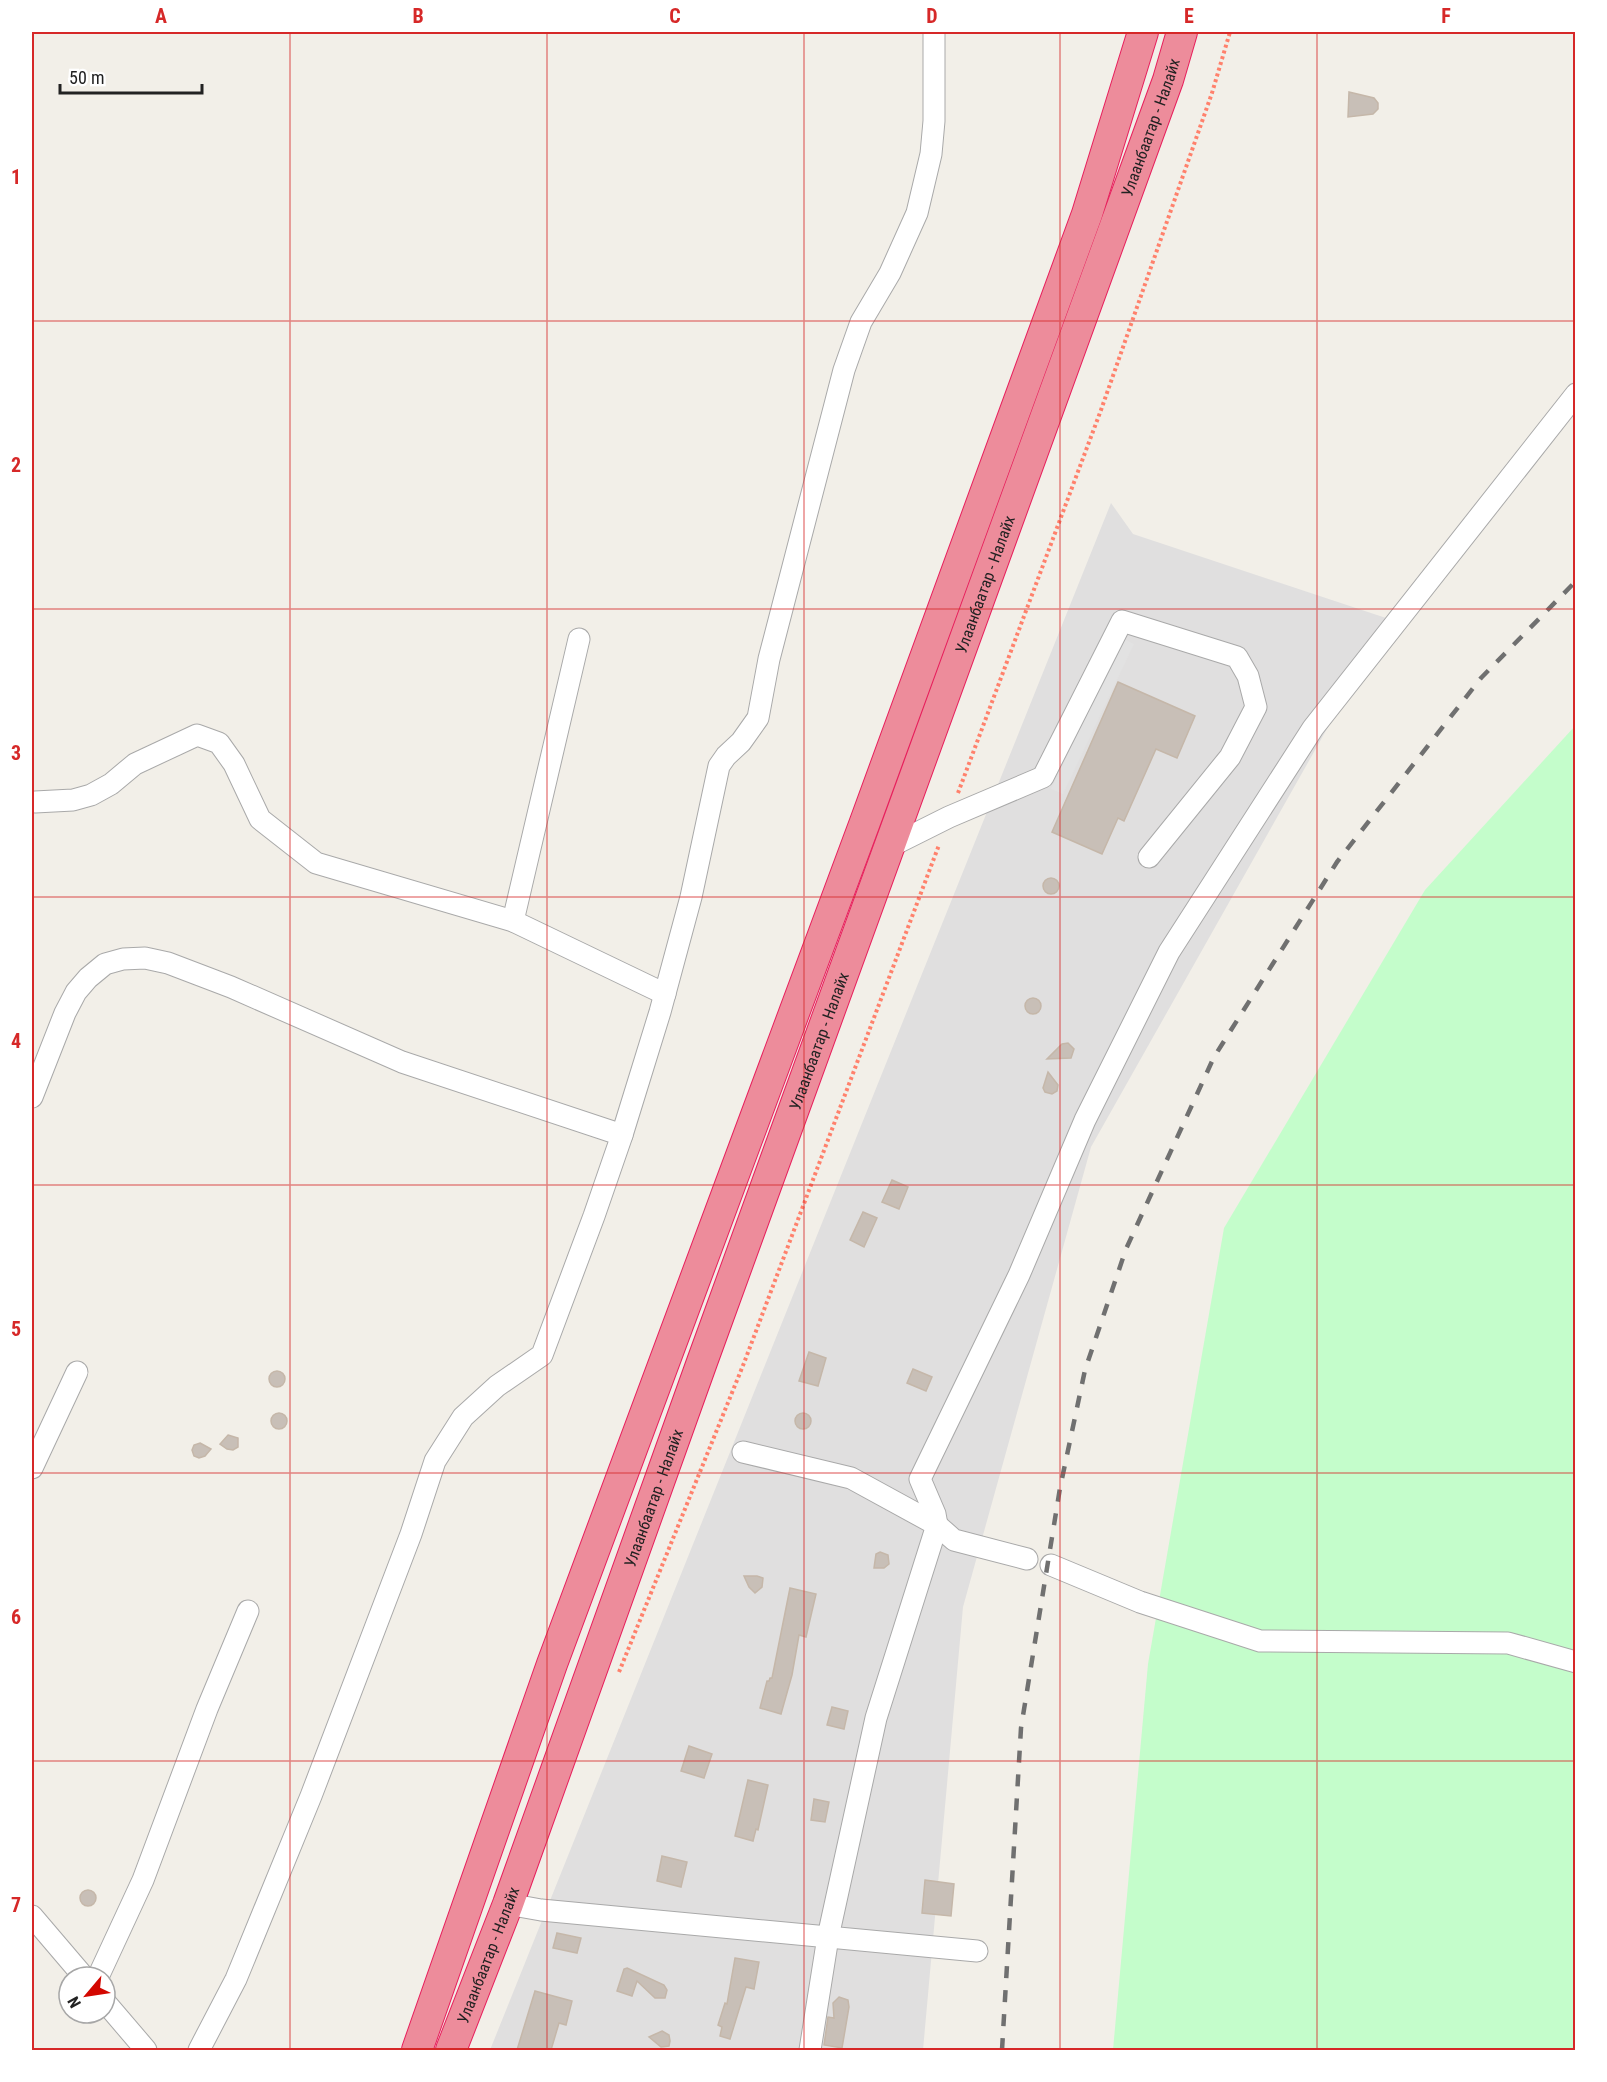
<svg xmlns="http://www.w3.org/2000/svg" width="1607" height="2082" viewBox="0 0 1607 2082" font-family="'Roboto Condensed',sans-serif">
<rect width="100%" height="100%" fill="#f2efe8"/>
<!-- residential -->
<polygon fill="#e0dfdf" points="1111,503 1133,534 1389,619 1091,1147 963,1607 923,2050 490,2050"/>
<!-- park -->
<polygon fill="#c4fdcb" points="1575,726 1575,2050 1113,2050 1148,1664 1224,1228 1425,890"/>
<!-- parking -->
<polygon fill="#e2e2e2" points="1122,638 1134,644 1063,794 1051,789"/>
<!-- building -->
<g fill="#c8bfb7" stroke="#c5b7a9" stroke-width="1.5">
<polygon points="1349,92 1374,98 1378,103 1378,109 1373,114 1348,117"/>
<polygon points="1118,682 1195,716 1177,758 1156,749 1124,821 1118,818 1102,854 1052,832"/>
<circle cx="1051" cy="886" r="8"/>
<circle cx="1033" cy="1006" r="8"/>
<polygon points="1068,1043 1074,1049 1071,1058 1047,1059 1062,1044"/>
<polygon points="1048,1072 1058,1085 1057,1091 1052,1094 1045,1092 1043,1088"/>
<polygon points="892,1180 908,1187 899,1209 882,1202"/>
<polygon points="863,1212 877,1218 864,1247 850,1240"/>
<polygon points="809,1352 826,1358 818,1386 799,1381"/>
<polygon points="913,1369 932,1377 926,1391 907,1383"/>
<circle cx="277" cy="1379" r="8"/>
<circle cx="279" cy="1421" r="8"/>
<circle cx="803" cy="1421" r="8"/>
<polygon points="228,1435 238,1438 238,1447 233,1450 227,1449 220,1444"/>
<polygon points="200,1443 211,1449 205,1456 199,1458 194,1456 192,1450 194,1445"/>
<polygon points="880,1552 888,1555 889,1564 884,1568 874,1568 876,1554"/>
<polygon points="744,1576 757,1576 763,1578 762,1587 755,1593 749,1587"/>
<polygon points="790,1588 816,1594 806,1637 799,1635 792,1675 781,1714 760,1708 767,1681 769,1681 770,1678 772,1678"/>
<polygon points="832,1707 848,1711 844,1729 827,1725"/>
<polygon points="689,1746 712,1754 704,1778 681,1771"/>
<polygon points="748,1780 768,1785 758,1830 756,1829 753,1841 735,1836"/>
<polygon points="814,1799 829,1802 825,1822 811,1820"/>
<polygon points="662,1856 687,1862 681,1887 657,1881"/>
<polygon points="925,1880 954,1884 951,1916 922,1913"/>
<circle cx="88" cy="1898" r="8"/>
<polygon points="557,1933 581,1938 577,1953 553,1948"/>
<polygon points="735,1958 759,1962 754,1989 746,1987 730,2039 720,2036 722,2027 718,2025 725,2003 727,2004"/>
<polygon points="627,1968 664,1985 667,1990 665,1998 655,1998 637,1981 632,1996 617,1991 624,1969"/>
<polygon points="535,1991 572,2001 566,2025 559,2023 551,2050 517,2050"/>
<polygon points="839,1997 848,2000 849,2007 842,2048 824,2045 828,2017 834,2018 833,2003"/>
<polygon points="662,2031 669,2035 670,2041 669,2046 661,2047 649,2037"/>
</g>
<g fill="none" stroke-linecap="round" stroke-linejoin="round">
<!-- minor casing -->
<g stroke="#a9a9a9" stroke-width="23">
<g id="minor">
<polyline points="35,802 73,800 91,795 111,784 135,764 197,735 219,743 234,764 260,819 316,863 513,921 665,994"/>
<polyline points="889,847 949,817 1043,777 1122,621 1237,657 1248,676 1256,707 1230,757 1149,857"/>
<polyline points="513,921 579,639"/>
<polyline points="32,1097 65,1013 76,992 88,978 105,964 123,959 145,958 168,963 231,987 402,1062 622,1135"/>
<polyline points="743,1452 851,1478 937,1525 954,1540 1027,1559"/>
<polyline points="32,1468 77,1372"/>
<polyline points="1051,1565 1140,1602 1260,1641 1508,1643 1576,1662"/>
<polyline points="508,1904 541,1910 977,1951"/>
<polyline points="32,1916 84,1977"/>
<polyline points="98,1977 143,1880 207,1709 248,1611"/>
<polyline points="105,2002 146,2050"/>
<polyline points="199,2050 236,1979 311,1796 411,1534 435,1461 463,1417 497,1386 542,1355 594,1216 622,1135 660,1012 691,897 719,766 726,756 741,742 758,718 769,659 844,370 861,322 890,273 917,213 931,154 934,121 934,32"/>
<polyline points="810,2050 828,1937 876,1718 937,1525 935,1514 920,1479 1019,1275 1085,1120 1169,952 1313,728 1576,394"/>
</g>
</g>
<!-- highway casing -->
<g stroke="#e71f5c" stroke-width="32">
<g id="highway">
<polyline points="417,2050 552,1664 865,822 1087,214 1143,32"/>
<path id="s1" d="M451 2050 508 1904 702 1362 1168 80 1182 32"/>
</g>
</g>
<!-- path -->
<g stroke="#ff816c" stroke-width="4" stroke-dasharray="3 3" stroke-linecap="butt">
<polyline points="958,793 1101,410 1212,93 1230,32"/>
<polyline points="619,1672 744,1363 939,845"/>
</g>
<!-- minor -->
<use href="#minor" stroke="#fff" stroke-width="21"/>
<!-- highway -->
<use href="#highway" stroke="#ed8c9b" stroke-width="30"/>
<!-- rail -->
<polyline stroke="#707070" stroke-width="4.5" stroke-dasharray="12 12" stroke-linecap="butt" points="1002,2050 1021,1728 1060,1488 1085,1370 1126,1249 1214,1057 1337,862 1481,678 1576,581"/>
</g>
<!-- grid -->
<path fill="none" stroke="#d62828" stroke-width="1.5" stroke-opacity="0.55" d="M290 32V2050M547 32V2050M804 32V2050M1060 32V2050M1317 32V2050M32 321H1576M32 609H1576M32 897H1576M32 1185H1576M32 1473H1576M32 1761H1576"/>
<g text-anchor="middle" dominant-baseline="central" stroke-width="4.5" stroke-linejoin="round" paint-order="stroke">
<!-- street labels -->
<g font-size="16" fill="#222" stroke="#fff">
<text stroke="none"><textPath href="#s1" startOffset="2046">Улаанбаатар - Налайх</textPath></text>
<text stroke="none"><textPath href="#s1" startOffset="1560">Улаанбаатар - Налайх</textPath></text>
<text stroke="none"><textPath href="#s1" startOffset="1074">Улаанбаатар - Налайх</textPath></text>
<text stroke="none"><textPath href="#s1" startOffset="588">Улаанбаатар - Налайх</textPath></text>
<text stroke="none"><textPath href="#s1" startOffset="102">Улаанбаатар - Налайх</textPath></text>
</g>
</g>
<!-- border -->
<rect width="1607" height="2082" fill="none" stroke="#ffffff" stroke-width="66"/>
<!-- north arrow -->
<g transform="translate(87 1995) rotate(241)"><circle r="28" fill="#ffffff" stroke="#a7a7a7" stroke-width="1.5"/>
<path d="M0-4.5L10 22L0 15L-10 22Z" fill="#d30700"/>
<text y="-9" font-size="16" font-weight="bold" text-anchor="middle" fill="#222222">N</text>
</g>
<!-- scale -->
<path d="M60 84v9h142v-9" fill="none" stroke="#222222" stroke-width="3"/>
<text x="69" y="84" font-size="18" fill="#222222" stroke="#ffffff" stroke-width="4.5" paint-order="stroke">50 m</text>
<rect x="33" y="33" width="1541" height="2016" fill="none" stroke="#d62828" stroke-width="2"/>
<g font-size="20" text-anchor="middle" font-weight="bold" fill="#d62828">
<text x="161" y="23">A</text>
<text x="418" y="23">B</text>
<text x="675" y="23">C</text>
<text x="932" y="23">D</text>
<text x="1189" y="23">E</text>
<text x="1446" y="23">F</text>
<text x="16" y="184">1</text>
<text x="16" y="472">2</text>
<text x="16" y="760">3</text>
<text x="16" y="1048">4</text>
<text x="16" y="1336">5</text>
<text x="16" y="1624">6</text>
<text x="16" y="1912">7</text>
</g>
</svg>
